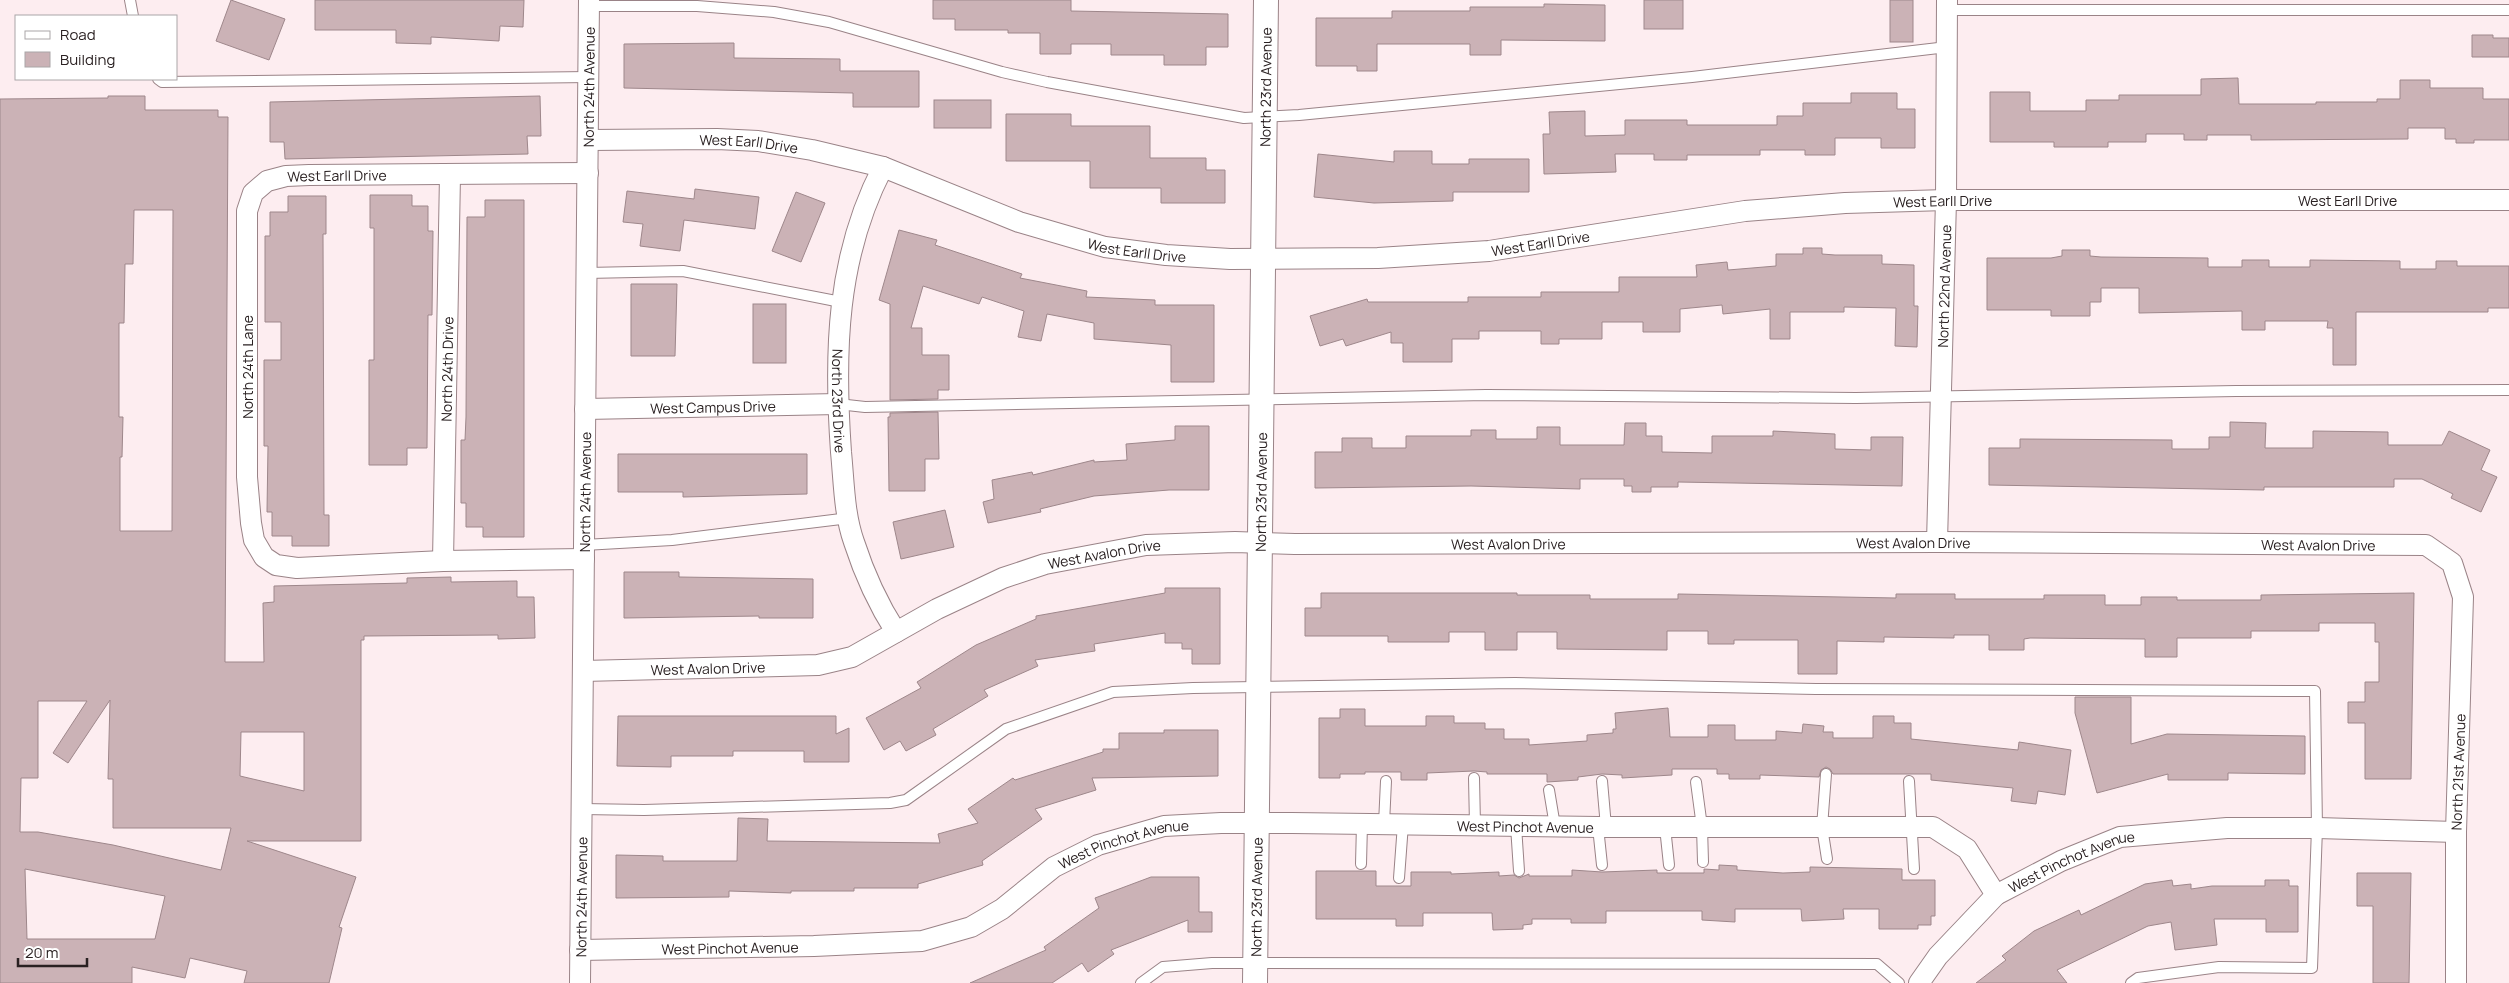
<svg xmlns="http://www.w3.org/2000/svg" width="2509" height="983" viewBox="0 0 2509 983" font-family="Manrope,sans-serif">
<rect width="100%" height="100%" fill="#fdedf0"/>
<!-- building -->
<g fill="#cbb2b6" stroke="#9e878b" fill-rule="evenodd">
<polygon points="231,0 285,19 269,60 216,41"/>
<polygon points="315,0 524,0 523,27 500,26 499,41 431,37 431,44 396,43 396,30 315,30"/>
<polygon points="933,0 1071,0 1071,11 1228,14 1228,47 1206,47 1206,65 1164,65 1164,55 1111,55 1111,44 1071,44 1071,54 1040,54 1040,33 1008,33 1008,30 955,30 955,19 933,19"/>
<rect x="1644" y="0" width="39" height="29"/>
<rect x="1890" y="0" width="23" height="42"/>
<polygon points="1544,4 1605,5 1605,41 1501,40 1501,55 1470,55 1470,44 1377,44 1377,71 1357,71 1357,66 1316,66 1316,18 1392,18 1392,11 1470,11 1470,7 1544,7"/>
<polygon points="2472,35 2493,35 2493,38 2509,38 2509,57 2472,57"/>
<polygon points="734,43 734,58 840,59 840,71 919,71 919,107 853,107 853,93 624,88 624,44"/>
<polygon points="2238,78 2239,104 2316,104 2316,102 2377,102 2377,99 2400,99 2400,80 2430,80 2430,88 2483,88 2483,99 2509,99 2509,140 2474,140 2474,143 2456,143 2456,139 2445,139 2445,128 2408,128 2408,139 2251,140 2251,135 2207,135 2207,140 2184,140 2184,134 2146,134 2146,142 2108,142 2108,147 2054,147 2054,142 1990,142 1990,92 2030,92 2030,111 2086,111 2086,100 2119,100 2119,95 2201,95 2201,79"/>
<polygon points="1851,93 1897,93 1897,109 1915,109 1915,148 1881,148 1881,138 1835,138 1835,155 1805,155 1805,150 1760,150 1760,155 1687,155 1687,160 1654,160 1654,154 1615,154 1616,172 1544,174 1543,134 1550,134 1549,112 1585,111 1585,136 1625,135 1625,120 1687,120 1687,125 1777,125 1777,116 1803,116 1803,103 1851,103"/>
<path d="M108 96H145V110H218V117H228L225 662H264L263 603 274 602V586L407 583V578L451 577V582L517 581V597H534L535 638 498 639V635L364 636V640H361V841H247L356 877 339 927 342 928 329 983H244L247 971 190 958 185 978 132 967V983H0V99L108 98ZM134 210H173L172 531H120V457H122L123 417H119V323H124L125 264H133ZM110 700 108 779H113V828H231L221 870 113 845 38 832H20L21 778H38V701H87L53 753 68 763ZM241 732H304V791L240 776ZM25 869 165 896 155 939H27Z"/>
<polygon points="540,96 541,136 527,136 528,154 285,159 284,142 270,142 270,102"/>
<rect x="934" y="100" width="57" height="28"/>
<polygon points="1006,114 1071,114 1071,126 1150,126 1150,158 1206,158 1206,170 1225,170 1225,203 1161,203 1161,188 1090,188 1090,161 1006,161"/>
<polygon points="1394,151 1432,151 1432,164 1469,164 1469,159 1529,159 1529,192 1453,192 1453,201 1374,203 1314,197 1318,154 1394,162"/>
<polygon points="695,189 759,197 755,229 684,220 680,251 640,246 643,224 623,222 627,191 694,199"/>
<polygon points="796,192 825,203 801,262 772,251"/>
<polygon points="370,195 412,195 412,206 428,206 428,231 433,231 432,315 428,315 427,448 407,448 407,465 369,465 369,360 374,360 374,228 370,228"/>
<polygon points="288,196 326,196 326,234 323,234 324,515 329,515 329,546 292,546 292,536 272,536 272,512 267,512 268,446 264,446 264,360 281,360 281,322 265,322 265,236 270,236 270,212 288,212"/>
<polygon points="485,200 524,200 524,537 483,537 483,527 466,527 466,503 461,503 461,440 465,440 466,417 467,217 485,217"/>
<polygon points="899,230 937,240 935,245 1022,274 1020,278 1087,291 1086,297 1155,300 1155,305 1214,305 1214,382 1171,382 1171,345 1094,339 1094,323 1047,314 1041,341 1018,337 1024,311 982,297 979,304 923,286 911,328 922,328 922,355 949,355 949,390 938,390 938,399 890,400 890,304 879,300"/>
<polygon points="1803,248 1822,248 1822,254 1835,255 1882,255 1882,264 1914,265 1914,306 1918,306 1917,347 1895,346 1896,308 1844,307 1844,312 1790,312 1790,339 1770,339 1770,309 1723,314 1722,305 1680,309 1680,332 1643,332 1643,322 1602,322 1602,339 1559,339 1559,344 1541,344 1541,331 1479,331 1479,339 1452,339 1452,362 1403,362 1403,343 1391,343 1391,332 1346,346 1343,339 1320,346 1310,316 1367,299 1368,302 1468,302 1468,297 1541,297 1541,292 1619,292 1619,277 1697,277 1696,265 1727,262 1728,270 1776,266 1776,254 1803,254"/>
<polygon points="2062,250 2090,250 2090,256 2101,257 2208,258 2208,267 2242,267 2242,260 2269,260 2269,267 2310,267 2310,260 2400,261 2400,269 2436,269 2436,261 2457,261 2457,266 2509,266 2509,308 2488,308 2488,312 2356,312 2356,365 2333,365 2333,328 2327,328 2328,321 2265,321 2265,330 2242,330 2242,311 2139,313 2139,288 2101,288 2101,302 2090,302 2090,316 2051,316 2051,310 1987,310 1987,258 2051,258 2062,256"/>
<polygon points="631,284 677,284 675,356 631,356"/>
<rect x="753" y="304" width="33" height="59"/>
<polygon points="938,412 939,459 925,459 925,491 889,491 888,417 890,417 890,413"/>
<polygon points="2230,422 2266,423 2265,448 2313,448 2313,431 2388,432 2388,445 2442,445 2449,431 2490,450 2481,470 2497,477 2481,512 2451,498 2453,494 2422,479 2394,479 2394,487 2264,487 2264,490 1989,485 1989,448 2020,448 2020,439 2172,440 2172,449 2209,449 2209,437 2230,437"/>
<polygon points="1625,423 1646,423 1646,436 1662,436 1662,452 1712,453 1712,436 1773,436 1773,431 1835,434 1835,449 1871,450 1871,437 1903,437 1902,486 1678,482 1678,487 1651,487 1651,492 1632,492 1632,486 1624,486 1624,479 1580,479 1580,489 1471,486 1315,488 1315,452 1342,452 1342,438 1372,438 1372,448 1406,448 1406,436 1471,436 1471,430 1496,430 1496,439 1537,439 1537,427 1560,427 1560,445 1624,445"/>
<polygon points="1175,426 1209,426 1209,490 1169,490 1094,496 1040,509 1041,512 988,523 983,502 994,499 992,480 1032,472 1033,475 1094,460 1094,462 1127,460 1126,444 1175,440"/>
<polygon points="618,454 807,454 807,494 683,497 683,492 618,492"/>
<polygon points="945,510 954,547 901,559 893,522"/>
<polygon points="624,572 679,572 679,577 813,579 813,618 759,618 759,616 624,618"/>
<polygon points="1165,588 1220,588 1220,664 1192,664 1192,649 1182,649 1182,643 1165,643 1165,633 1094,644 1095,651 1035,660 1038,666 984,690 988,696 933,729 936,735 906,751 900,741 884,750 866,718 921,688 917,682 976,645 1036,619 1036,616 1165,593"/>
<polygon points="1321,593 1517,593 1517,595 1590,595 1590,599 1678,599 1678,594 1896,598 1896,594 1955,594 1955,599 2044,599 2044,595 2105,595 2105,605 2141,605 2141,597 2177,597 2177,600 2261,600 2261,595 2414,593 2411,779 2365,779 2365,723 2348,723 2348,702 2365,702 2365,682 2379,682 2379,642 2375,642 2375,623 2319,623 2319,631 2251,631 2251,638 2177,638 2177,657 2145,657 2145,639 2030,638 2024,639 2024,650 1989,650 1989,635 1954,635 1954,638 1884,637 1884,642 1837,641 1837,674 1798,674 1798,640 1734,640 1734,644 1708,644 1708,631 1667,631 1667,650 1557,649 1557,632 1517,632 1517,650 1485,650 1485,632 1449,632 1449,642 1388,642 1388,636 1305,636 1305,608 1321,608"/>
<polygon points="2075,697 2131,697 2131,744 2167,734 2305,736 2305,774 2228,773 2228,780 2168,780 2168,774 2097,793 2075,713"/>
<polygon points="1668,708 1670,737 1708,737 1708,725 1735,725 1735,740 1776,740 1776,731 1802,733 1803,724 1824,726 1823,732 1833,732 1833,738 1873,738 1873,716 1894,716 1894,723 1911,723 1911,739 2018,750 2019,742 2071,750 2065,795 2038,791 2036,804 2011,801 2013,788 1931,780 1931,774 1833,774 1830,769 1826,767 1821,770 1819,777 1760,775 1760,779 1729,779 1729,774 1717,774 1717,769 1672,769 1672,775 1622,778 1622,775 1602,774 1578,777 1578,780 1547,782 1547,774 1487,774 1487,772 1474,771 1427,773 1427,780 1401,780 1401,772 1365,772 1365,774 1340,774 1340,778 1319,778 1319,718 1340,718 1340,709 1365,709 1365,726 1426,726 1426,716 1454,716 1454,723 1485,723 1485,729 1504,729 1504,739 1529,739 1529,745 1587,741 1587,735 1613,733 1613,729 1616,729 1615,713"/>
<polygon points="618,716 836,716 836,734 849,728 849,762 804,762 804,751 733,751 733,756 671,756 671,767 617,766"/>
<polygon points="1164,730 1218,730 1218,776 1092,778 1096,790 1035,809 1042,819 982,861 983,865 918,884 918,888 854,888 854,891 791,891 791,893 729,891 729,897 616,898 616,855 663,856 663,861 737,861 738,818 768,819 767,841 940,843 938,834 978,823 968,809 1013,778 1015,780 1103,752 1103,749 1119,749 1119,733 1164,733"/>
<polygon points="1719,865 1737,866 1737,870 1783,873 1810,872 1810,867 1902,869 1902,880 1935,880 1935,916 1931,916 1931,925 1918,925 1918,929 1879,929 1879,909 1843,909 1844,919 1802,921 1801,909 1735,909 1735,922 1702,920 1702,911 1606,911 1606,923 1571,923 1571,919 1532,919 1532,924 1523,925 1523,929 1493,930 1492,913 1423,913 1423,926 1396,926 1396,919 1316,919 1316,871 1376,871 1376,886 1411,886 1411,872 1451,872 1451,874 1499,872 1499,876 1514,875 1519,878 1529,874 1529,876 1572,876 1572,870 1602,872 1657,870 1657,873 1704,873 1704,869 1719,870"/>
<polygon points="2357,873 2411,873 2409,983 2373,983 2373,906 2357,906"/>
<polygon points="1151,877 1199,877 1199,912 1212,912 1212,932 1188,932 1188,920 1111,950 1114,954 1088,972 1082,963 1052,983 970,983 1046,950 1044,947 1099,908 1095,898"/>
<polygon points="2172,880 2173,886 2191,884 2191,889 2212,886 2265,886 2265,880 2289,880 2289,886 2298,886 2298,932 2266,932 2266,919 2214,919 2217,945 2175,950 2171,922 2148,926 2057,970 2067,983 1976,983 2006,960 2002,956 2034,931 2079,910 2081,915 2145,884"/>
</g>
<g fill="none" stroke-linecap="round" stroke-linejoin="round">
<!-- service casing -->
<g stroke="#9a8387" stroke-width="12">
<g id="service">
<polyline points="130,0 133,16"/>
<polyline points="589,6 697,6 774,12 829,22 1002,72 1047,82 1244,118 1299,115 1692,77 1947,47"/>
<polyline points="1947,10 2509,10"/>
<polyline points="158,79 162,82 589,77"/>
<polyline points="586,273 683,271 841,302"/>
<polyline points="838,404 865,407 1486,395 1856,398 2236,391 2509,390"/>
<polyline points="584,545 672,540 849,518"/>
<polyline points="1826,774 1822,827 1827,859"/>
<polyline points="1474,778 1475,825"/>
<polyline points="1602,781 1606,827"/>
<polyline points="1909,781 1914,869"/>
<polyline points="1696,782 1702,827 1703,862"/>
<polyline points="1549,790 1555,826"/>
<polyline points="582,809 644,810 890,803 906,800 1006,729 1113,692 1193,688 1515,683 1816,689 2315,691 2317,828 2312,968 2219,967 2138,978 2131,983"/>
<polyline points="1384,824 1386,781"/>
<polyline points="1516,826 1519,871"/>
<polyline points="1598,827 1602,865"/>
<polyline points="1665,827 1669,865"/>
<polyline points="1361,864 1362,824"/>
<polyline points="1399,878 1403,824"/>
<polyline points="1141,983 1163,967 1212,963 1877,964 1899,983"/>
</g>
</g>
<!-- minor casing -->
<g stroke="#9a8387" stroke-width="22">
<g id="minor">
<path id="s1" d="M588 140 717 139 758 141 812 150 883 167 1019 222 1105 247 1166 255 1230 259 1378 258 1489 251 1745 211 1845 203 1946 200H2509"/>
<path id="s2" d="M883 167C836 257 834 353 841 452 844 482 844 514 854 542 864 573 878 604 896 632"/>
<path id="s3" d="M585 409 838 404"/>
<path id="s4" d="M1937 542 1946 200 1947 0"/>
<path id="s5" d="M584 559 443 561 297 568 276 565 264 557 254 540 251 523 247 477V211L253 193 267 181 286 176 309 175 588 173"/>
<path id="s6" d="M443 561 450 175"/>
<path id="s7" d="M583 671 818 665 852 657 937 609 1003 578 1045 564 1146 545 1235 542 1295 544 1937 542 2426 545 2452 563 2463 597 2456 832V983"/>
<path id="s8" d="M580 950 814 946 922 941 971 927 1002 909 1054 867 1098 845 1164 826 1221 823H1292L1598 827H1933L1967 849 1996 895 2061 861 2120 837 2227 828H2317L2456 832"/>
<path id="s9" d="M580 983 589 0"/>
<polyline points="1919,983 1938,956 1996,895"/>
</g>
</g>
<!-- tertiary casing -->
<g stroke="#9a8387" stroke-width="26">
<g id="tertiary">
<path id="s10" d="M1255 983 1266 0"/>
</g>
</g>
<!-- service -->
<use href="#service" stroke="#fff" stroke-width="10"/>
<!-- minor -->
<use href="#minor" stroke="#fff" stroke-width="20"/>
<!-- tertiary -->
<use href="#tertiary" stroke="#fff" stroke-width="24"/>
</g>
<g text-anchor="middle" dominant-baseline="central" stroke-width="4" stroke-linejoin="round" paint-order="stroke">
<!-- street labels -->
<g font-size="14" fill="#2a2122" stroke="#fff">
<text stroke="none"><textPath href="#s9" startOffset="896">North 24th Avenue</textPath></text>
<text stroke="none"><textPath href="#s10" startOffset="896">North 23rd Avenue</textPath></text>
<text stroke="none"><textPath href="#s1" startOffset="161">West Earll Drive</textPath></text>
<text stroke="none"><textPath href="#s5" startOffset="780">West Earll Drive</textPath></text>
<text stroke="none"><textPath href="#s1" startOffset="1781">West Earll Drive</textPath></text>
<text stroke="none"><textPath href="#s1" startOffset="1376">West Earll Drive</textPath></text>
<text stroke="none"><textPath href="#s1" startOffset="971">West Earll Drive</textPath></text>
<text stroke="none"><textPath href="#s1" startOffset="566">West Earll Drive</textPath></text>
<text stroke="none"><textPath href="#s4" startOffset="256">North 22nd Avenue</textPath></text>
<text transform="translate(247 367) rotate(-90)">North 24th Lane</text>
<text stroke="none"><textPath href="#s6" startOffset="192">North 24th Drive</textPath></text>
<text stroke="none"><textPath href="#s2" startOffset="241">North 23rd Drive</textPath></text>
<text stroke="none"><textPath href="#s3" startOffset="128">West Campus Drive</textPath></text>
<text stroke="none"><textPath href="#s10" startOffset="491">North 23rd Avenue</textPath></text>
<text stroke="none"><textPath href="#s9" startOffset="491">North 24th Avenue</textPath></text>
<text stroke="none"><textPath href="#s7" startOffset="1355">West Avalon Drive</textPath></text>
<text stroke="none"><textPath href="#s7" startOffset="950">West Avalon Drive</textPath></text>
<text stroke="none"><textPath href="#s7" startOffset="1760">West Avalon Drive</textPath></text>
<text stroke="none"><textPath href="#s7" startOffset="545">West Avalon Drive</textPath></text>
<text stroke="none"><textPath href="#s7" startOffset="125">West Avalon Drive</textPath></text>
<text transform="translate(2458 772) rotate(-88)">North 21st Avenue</text>
<text stroke="none"><textPath href="#s8" startOffset="975">West Pinchot Avenue</textPath></text>
<text stroke="none"><textPath href="#s8" startOffset="570">West Pinchot Avenue</textPath></text>
<text stroke="none"><textPath href="#s8" startOffset="1561">West Pinchot Avenue</textPath></text>
<text stroke="none"><textPath href="#s9" startOffset="86">North 24th Avenue</textPath></text>
<text stroke="none"><textPath href="#s10" startOffset="86">North 23rd Avenue</textPath></text>
<text stroke="none"><textPath href="#s8" startOffset="150">West Pinchot Avenue</textPath></text>
</g>
</g>
<!-- legend -->
<rect x="15" y="15" width="162" height="65" fill="#ffffff" stroke="#aaa6a7"/>
<rect x="25" y="31" width="25" height="8" fill="#ffffff" stroke="#aaa6a7"/>
<text x="60" y="40" font-size="15" fill="#2a2122">Road</text>
<rect x="25" y="52" width="25" height="15" fill="#cbb2b6" stroke="#aaa6a7"/>
<text x="60" y="65" font-size="15" fill="#2a2122">Building</text>
<!-- scale -->
<path d="M18 958v8h69v-8" fill="none" stroke="#2a2122" stroke-width="2.5"/>
<text x="25" y="958" font-size="15" fill="#2a2122" stroke="#ffffff" stroke-width="4" paint-order="stroke">20 m</text>
</svg>
